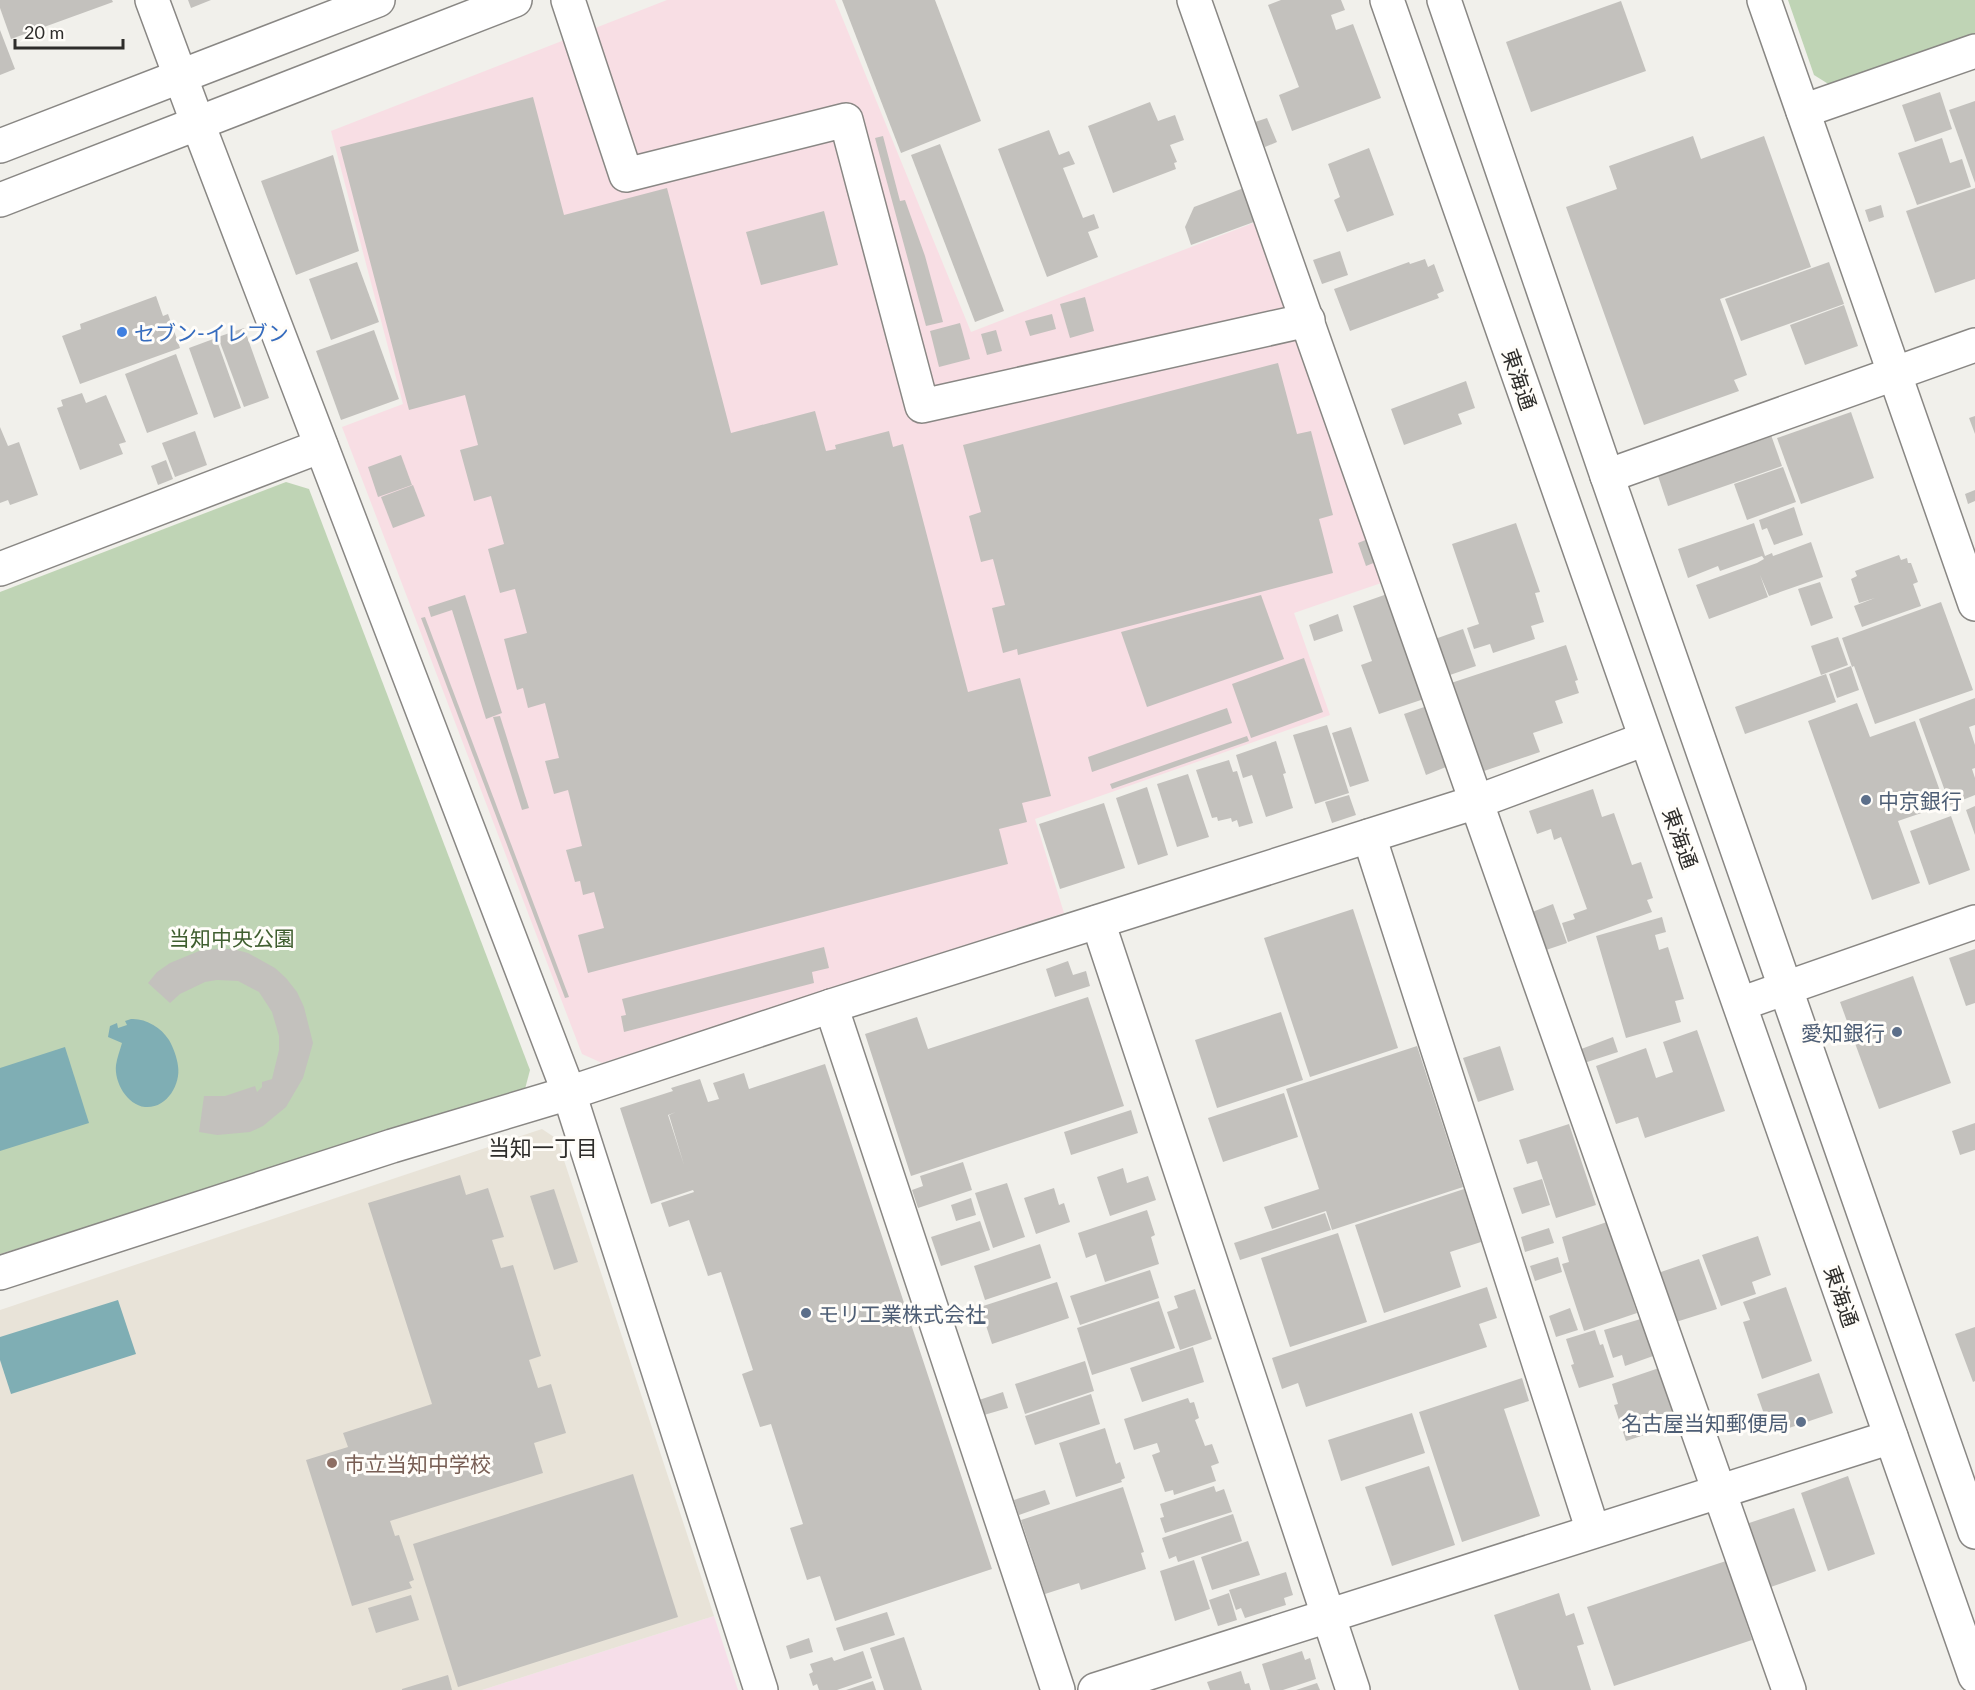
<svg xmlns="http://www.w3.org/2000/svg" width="1975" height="1690" viewBox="0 0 1975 1690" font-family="Lato,'Noto Sans JP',sans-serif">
<rect width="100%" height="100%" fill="#f1f0eb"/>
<!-- commercial -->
<polygon fill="#f6dee9" points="714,1616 738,1690 482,1690"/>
<!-- industrial -->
<polygon fill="#f8dee4" points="667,0 835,0 971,332 1261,220 1387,581 1294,613 1330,715 1035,819 1064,913 602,1063 582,1054 342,427 403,404 331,131"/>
<!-- built -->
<polygon fill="#e8e3d8" points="542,1129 557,1139 714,1616 482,1690 0,1690 0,1310"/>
<!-- green -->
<g fill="#bfd4b5">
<polygon points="1788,0 1975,0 1975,34 1830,85 1814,75"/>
<polygon points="286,482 309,489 530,1070 525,1089 0,1254 0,592"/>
</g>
<!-- water -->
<g fill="#7faeb4">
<path d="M131 1019C145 1018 161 1027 169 1040 173 1047 177 1057 178 1066 181 1085 166 1109 145 1107 127 1105 114 1082 116 1065 117 1058 120 1050 122 1043L108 1037 110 1026 117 1023 118 1028 127 1025 125 1021Z"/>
<polygon points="65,1047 89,1123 0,1151 0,1068"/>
<polygon points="118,1300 136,1354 11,1394 0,1360 0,1337"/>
</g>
<!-- building -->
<g fill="#c3c1bd" fill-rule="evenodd">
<polygon points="0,0 112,0 113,2 11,39 0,8"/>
<polygon points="188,0 211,0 191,8"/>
<polygon points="842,0 935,0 981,121 901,153"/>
<polygon points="1281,0 1341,0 1345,10 1331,15 1336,30 1353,24 1381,98 1292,131 1279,95 1299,87 1268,5"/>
<polygon points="1621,1 1646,71 1531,112 1506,42"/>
<polygon points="0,30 15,69 0,75"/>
<polygon points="1940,92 1952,129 1915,142 1902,105"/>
<polygon points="533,97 564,215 667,188 731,433 815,411 826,451 836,449 835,445 889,431 893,447 903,444 968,692 1020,678 1051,796 1022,803 1027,822 999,829 1008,864 588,973 578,935 604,928 594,892 583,895 580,881 575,882 566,850 582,846 568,790 554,794 545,761 559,758 545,703 528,708 523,688 517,690 504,639 527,633 515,589 500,593 488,549 504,544 491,496 474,501 460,450 478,445 465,395 409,410 340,147"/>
<polygon points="1975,101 1975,183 1949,110"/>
<polygon points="1150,102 1158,121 1175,115 1184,140 1170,145 1177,162 1174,163 1176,169 1113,193 1088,126"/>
<polygon points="1267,118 1277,142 1265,147 1255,122"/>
<polygon points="1049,130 1059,155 1069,151 1075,164 1063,168 1083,218 1094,214 1099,228 1088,232 1098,257 1047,277 998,149"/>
<polygon points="883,136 900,201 905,200 925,256 943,322 926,326 875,138"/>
<polygon points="1693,136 1701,159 1764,136 1811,267 1720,299 1747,375 1734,380 1739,391 1644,425 1566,207 1617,189 1609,166"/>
<polygon points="1942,138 1950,163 1962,159 1971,187 1917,205 1898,153"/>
<polygon points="940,144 1004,311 975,322 911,155"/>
<polygon points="1369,148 1394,215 1347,232 1334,200 1340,197 1328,164"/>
<polygon points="333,155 359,251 296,275 261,181"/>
<polygon points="1249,186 1262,219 1191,245 1185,227 1194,207"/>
<polygon points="1975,188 1975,279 1935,293 1906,211"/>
<polygon points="1881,205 1884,217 1869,222 1865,210"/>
<polygon points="824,211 838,265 761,285 746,232"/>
<polygon points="1340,251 1348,275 1322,284 1313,260"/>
<polygon points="1425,259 1428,267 1434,264 1444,291 1437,294 1439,298 1350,331 1334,289 1409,262 1410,264"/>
<polygon points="357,262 379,322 331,340 309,279"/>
<polygon points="1829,262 1844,304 1741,341 1725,299"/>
<polygon points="156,296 163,316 168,314 180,348 80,384 62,336 81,329 80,324"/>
<polygon points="1085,297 1094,331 1070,338 1060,304"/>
<polygon points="1844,305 1858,346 1805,365 1790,325"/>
<polygon points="1052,314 1056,329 1030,336 1025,321"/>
<polygon points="960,323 970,359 939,367 930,331"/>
<polygon points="244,328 269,398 244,407 218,337"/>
<polygon points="374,330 399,399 341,420 316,351"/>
<polygon points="996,330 1002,351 987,355 981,334"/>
<polygon points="216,338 241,408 214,418 189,348"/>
<polygon points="176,354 198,414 147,433 125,374"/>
<polygon points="1278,363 1297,434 1311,431 1333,515 1319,519 1333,573 1018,655 1017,649 1003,653 992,608 1005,605 993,559 981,562 969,516 981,512 963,445"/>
<polygon points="1466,381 1475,408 1458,414 1462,424 1404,445 1391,409"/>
<polygon points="82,393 86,403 106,395 126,442 119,444 123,454 80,470 57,408 63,406 61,400"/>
<polygon points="1851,412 1874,478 1801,504 1777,438"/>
<polygon points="1975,416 1975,434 1969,418"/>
<polygon points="0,427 8,446 19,442 38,495 10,505 8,500 0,503"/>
<polygon points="195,431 207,465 175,477 162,443"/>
<polygon points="1771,435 1782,466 1668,506 1658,476"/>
<polygon points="401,455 412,485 378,497 368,467"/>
<polygon points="166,460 173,479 158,485 151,466"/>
<polygon points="1783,467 1796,502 1747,520 1734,484"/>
<polygon points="413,485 425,516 393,528 381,497"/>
<polygon points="1975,490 1975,501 1968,504 1965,494"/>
<polygon points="1794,507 1803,535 1774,545 1767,528 1762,530 1759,520"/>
<polygon points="1516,523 1540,592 1535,593 1544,622 1531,626 1535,639 1493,653 1490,644 1474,649 1467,628 1479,624 1452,544"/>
<polygon points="1754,523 1765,556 1772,553 1773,556 1811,542 1823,577 1769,596 1760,575 1768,597 1709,619 1696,585 1757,563 1764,559 1762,556 1720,571 1718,566 1688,578 1678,549"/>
<polygon points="1368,539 1376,562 1366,566 1358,543"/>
<polygon points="1899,555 1901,560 1907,558 1908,563 1911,563 1918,582 1913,584 1921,606 1862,627 1854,606 1875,598 1859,603 1851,579 1857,576 1855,571"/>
<polygon points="1820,582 1833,618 1811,626 1798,589"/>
<polygon points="1390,593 1427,698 1379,714 1361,665 1372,661 1353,606"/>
<polygon points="465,595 502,713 486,719 452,610 431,617 428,607"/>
<polygon points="1261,595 1284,659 1147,707 1121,632"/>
<polygon points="1941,602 1973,690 1875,724 1854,666 1852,667 1842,638"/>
<polygon points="1338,614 1343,631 1314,641 1309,625"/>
<polygon points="425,617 569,997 565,998 421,618"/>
<polygon points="1463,629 1476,666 1447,676 1435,639"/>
<polygon points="1838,637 1848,665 1821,675 1811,646"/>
<polygon points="1566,645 1578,680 1575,681 1579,693 1555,701 1563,723 1533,733 1540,752 1481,772 1451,683"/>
<polygon points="1304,658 1323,712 1251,738 1232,684"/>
<polygon points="1851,666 1859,690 1837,698 1829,674"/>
<polygon points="1826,674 1836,702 1745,734 1735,707"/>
<polygon points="1975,698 1975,725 1969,727 1975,745 1975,768 1972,769 1975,778 1975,795 1950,805 1919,719"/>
<polygon points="1857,703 1870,737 1915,721 1945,805 1898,821 1920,883 1872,900 1808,721"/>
<polygon points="1430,705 1451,765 1426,775 1404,714"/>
<polygon points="1227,708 1232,723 1092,772 1088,757"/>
<polygon points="500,716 529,808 522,810 493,717"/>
<polygon points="1327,725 1349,793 1315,804 1293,735"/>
<polygon points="1351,727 1369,781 1350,787 1332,733"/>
<polygon points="1247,736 1249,741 1112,789 1110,784"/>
<polygon points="1276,741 1286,773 1283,774 1293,808 1266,817 1252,775 1243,778 1236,755"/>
<polygon points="1229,760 1233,772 1237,771 1253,823 1239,827 1237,820 1232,822 1231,818 1218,821 1217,817 1212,818 1196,770"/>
<polygon points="1188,774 1209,837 1177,847 1157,784"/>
<polygon points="1147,787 1168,855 1138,865 1116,798"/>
<polygon points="1593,789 1602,817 1614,813 1632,865 1641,862 1653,898 1647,900 1652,912 1568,942 1562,923 1575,919 1573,914 1587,909 1561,837 1554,840 1551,829 1537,834 1529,811"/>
<polygon points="1349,795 1356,815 1332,823 1325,802"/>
<polygon points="1104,803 1125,868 1060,889 1039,824"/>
<polygon points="1975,806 1975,835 1966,810"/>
<polygon points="1951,816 1970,870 1929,885 1910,831"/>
<polygon points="1553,904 1567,943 1540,952 1527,914"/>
<polygon points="1353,909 1398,1048 1310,1077 1264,938"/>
<polygon points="1662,917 1666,932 1655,935 1659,950 1668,947 1684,999 1675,1001 1681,1022 1626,1038 1596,936"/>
<polygon points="824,947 829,968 812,972 814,983 624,1032 621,1016 626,1015 622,999"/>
<polygon points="216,949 233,949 248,953 275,968 286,978 297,992 304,1007 313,1043 303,1078 286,1107 263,1126 250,1132 217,1135 199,1132 204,1096 225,1096 255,1086 257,1092 262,1087 262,1082 272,1079 279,1050 279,1036 272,1012 259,992 238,981 217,980 205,982 180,994 170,1003 148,983 157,972 170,963 199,951"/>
<polygon points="1975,949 1975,1003 1966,1006 1949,958"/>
<polygon points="1068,961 1073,975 1086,971 1090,986 1055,997 1046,969"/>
<polygon points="1913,976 1951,1083 1879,1109 1840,1002"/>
<polygon points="1088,997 1124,1106 911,1176 865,1034 917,1017 928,1049"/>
<polygon points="1281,1012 1303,1080 1217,1108 1195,1040"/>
<polygon points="1697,1030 1725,1111 1645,1138 1638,1117 1616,1124 1596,1066 1646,1048 1656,1078 1673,1072 1663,1042"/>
<polygon points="1613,1037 1618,1052 1581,1064 1576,1051"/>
<polygon points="1417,1046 1463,1187 1332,1230 1326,1211 1272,1229 1264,1207 1319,1189 1286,1089"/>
<polygon points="1500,1046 1514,1090 1478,1102 1463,1058"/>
<path d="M825 1064 992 1569 835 1621 820 1576 807 1580 790 1528 803 1524 771 1424 760 1427 742 1374 753 1370 721 1272 708 1276 689 1220 669 1227 661 1203 694 1192 693 1190 651 1204 620 1108 673 1091 671 1088 700 1079 708 1102 719 1099 713 1083 744 1073 749 1089ZM676 1112 669 1115 684 1165 668 1115Z"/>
<polygon points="1284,1093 1298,1137 1223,1162 1208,1118"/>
<polygon points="1131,1110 1138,1133 1071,1155 1064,1132"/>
<polygon points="1975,1123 1975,1150 1960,1155 1952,1131"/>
<polygon points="1569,1124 1596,1205 1556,1218 1537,1161 1527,1164 1519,1140"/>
<polygon points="963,1162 972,1190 918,1208 912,1190 923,1186 920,1176"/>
<polygon points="1123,1168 1127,1183 1148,1176 1156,1200 1110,1216 1097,1177"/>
<polygon points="460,1175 466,1195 488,1188 504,1237 492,1240 501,1268 513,1265 541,1356 529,1360 538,1388 551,1384 566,1433 534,1443 543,1473 390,1521 395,1536 399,1535 414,1580 409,1582 412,1588 352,1606 306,1460 348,1447 343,1433 432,1404 368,1203"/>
<polygon points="1542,1179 1550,1205 1522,1214 1513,1188"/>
<polygon points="1007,1183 1025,1237 993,1248 975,1193"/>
<polygon points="1054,1188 1059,1205 1064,1203 1070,1222 1036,1234 1024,1198"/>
<polygon points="554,1189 578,1262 554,1270 530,1196"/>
<polygon points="1464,1189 1481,1242 1450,1252 1461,1287 1384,1313 1355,1225"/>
<polygon points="971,1198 976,1215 956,1221 951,1205"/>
<polygon points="1147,1210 1155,1235 1151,1237 1159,1264 1105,1282 1096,1254 1086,1258 1078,1233"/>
<polygon points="1325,1213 1331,1230 1240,1260 1234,1243"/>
<polygon points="980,1221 990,1250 941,1266 931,1237"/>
<polygon points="1607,1222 1637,1313 1584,1331 1562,1264 1569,1262 1562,1237"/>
<polygon points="1549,1228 1554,1243 1525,1252 1521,1237"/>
<polygon points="1338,1233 1367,1322 1290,1347 1261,1258"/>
<polygon points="1758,1236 1771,1275 1752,1282 1756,1294 1721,1306 1702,1255"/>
<polygon points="1040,1244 1051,1278 985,1300 974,1266"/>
<polygon points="1558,1257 1562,1272 1535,1281 1530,1266"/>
<polygon points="1699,1259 1717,1309 1676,1322 1655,1274"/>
<polygon points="1150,1270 1159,1298 1080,1325 1070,1296"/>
<polygon points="1057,1282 1069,1318 992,1344 980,1307"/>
<polygon points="1487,1287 1497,1318 1479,1324 1487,1347 1306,1407 1298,1383 1282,1389 1272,1358"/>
<polygon points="1786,1287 1812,1361 1762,1379 1743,1322 1750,1320 1743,1302"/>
<polygon points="1195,1289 1212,1339 1180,1350 1167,1312 1178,1308 1174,1296"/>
<polygon points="1159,1301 1175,1348 1092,1375 1077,1328"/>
<polygon points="1570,1308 1578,1330 1556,1337 1549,1316"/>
<polygon points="1644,1318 1656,1355 1625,1366 1622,1355 1613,1358 1604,1330"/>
<polygon points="1975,1327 1975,1381 1973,1382 1955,1334"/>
<polygon points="1595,1330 1600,1345 1603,1344 1614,1377 1579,1388 1571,1365 1574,1364 1566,1339"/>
<polygon points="1193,1347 1204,1382 1142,1402 1130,1368"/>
<polygon points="1085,1361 1094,1391 1025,1414 1015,1384"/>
<polygon points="1662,1367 1678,1424 1626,1441 1614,1405 1618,1404 1612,1384"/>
<polygon points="1819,1373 1833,1413 1771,1434 1757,1394"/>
<polygon points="1522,1378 1529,1401 1504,1409 1540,1516 1462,1542 1419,1412"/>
<polygon points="1003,1392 1008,1408 984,1415 979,1400"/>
<polygon points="1091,1394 1100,1424 1035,1445 1025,1416"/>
<polygon points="1188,1398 1190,1403 1194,1402 1199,1418 1195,1420 1205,1446 1212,1444 1219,1463 1211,1466 1216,1481 1174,1495 1173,1490 1165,1492 1152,1455 1160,1452 1157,1443 1134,1450 1124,1419"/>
<polygon points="1412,1413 1425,1453 1341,1481 1328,1440"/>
<polygon points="1105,1428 1116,1464 1120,1462 1125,1478 1121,1480 1122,1482 1076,1497 1059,1443"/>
<polygon points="1429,1466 1455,1545 1392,1566 1365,1487"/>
<polygon points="633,1474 678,1617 458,1687 413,1544"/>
<polygon points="1848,1476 1875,1554 1828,1571 1801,1493"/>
<polygon points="1214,1486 1216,1492 1224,1489 1232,1512 1165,1533 1160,1518 1164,1517 1160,1504"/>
<polygon points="1123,1487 1144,1552 1141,1553 1146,1569 1081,1590 1079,1583 1045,1594 1021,1520"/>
<polygon points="1045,1490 1050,1504 1019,1515 1014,1500"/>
<polygon points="1794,1508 1816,1571 1768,1588 1746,1524"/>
<polygon points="1233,1514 1242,1541 1178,1562 1176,1556 1169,1559 1162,1538"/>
<polygon points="1248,1541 1260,1575 1212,1590 1201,1557"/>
<polygon points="1194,1560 1210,1609 1175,1621 1160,1571"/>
<polygon points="1726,1561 1752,1640 1614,1686 1587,1607"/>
<polygon points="1286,1572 1293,1595 1284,1598 1286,1605 1245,1618 1241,1608 1236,1610 1229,1590"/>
<polygon points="1229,1593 1237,1620 1218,1626 1209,1600"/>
<polygon points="1559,1593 1566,1616 1574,1613 1584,1644 1577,1646 1591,1690 1519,1690 1494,1615"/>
<polygon points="411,1595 419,1620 376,1633 368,1608"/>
<polygon points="887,1612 895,1635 844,1651 836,1628"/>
<polygon points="904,1637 922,1690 884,1690 870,1648"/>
<polygon points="809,1638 813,1652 790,1659 786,1646"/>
<polygon points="863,1651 872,1678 837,1690 819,1690 817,1684 813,1686 809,1674 813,1672 810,1664 832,1657 834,1661"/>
<polygon points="1302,1651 1305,1660 1310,1658 1316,1679 1283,1690 1270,1690 1262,1664"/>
<polygon points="1241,1671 1245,1684 1249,1683 1251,1690 1210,1690 1207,1682"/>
<polygon points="448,1675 452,1690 402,1690 402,1689"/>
<polygon points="873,1681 876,1690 846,1690"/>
<polygon points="1317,1683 1320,1690 1296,1690"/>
</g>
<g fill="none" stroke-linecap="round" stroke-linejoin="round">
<!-- minor casing -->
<g stroke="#898784" stroke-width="36">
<g id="minor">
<polyline points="152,0 198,124 569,1093 761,1690"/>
<polyline points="568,0 626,175 846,120 922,406 1308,320"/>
<polyline points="1194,0 1789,1690"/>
<polyline points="1764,0 1975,604"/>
<polyline points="1803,111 1975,51"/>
<polyline points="0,146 378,0"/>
<polyline points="0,200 515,0"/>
<polyline points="1607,476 1975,345"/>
<polyline points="0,569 321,446"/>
<polyline points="1369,836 1593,1531"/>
<polyline points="1098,922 1353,1690"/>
<polyline points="1740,1004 1975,922"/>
<polyline points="831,1006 1058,1690"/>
<polyline points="0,1273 392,1146 569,1093 831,1006 1476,802 1645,739"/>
<polyline points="1095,1690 1891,1437"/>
</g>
</g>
<!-- major casing -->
<g stroke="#898784" stroke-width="36">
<g id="major">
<polyline points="1387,0 1975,1676"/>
<polyline points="1444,0 1607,476 1975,1532"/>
</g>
</g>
<!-- minor -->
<use href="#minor" stroke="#fff" stroke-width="33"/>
<!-- major -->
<use href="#major" stroke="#fff" stroke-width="33"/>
</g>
<!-- markers -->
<circle fill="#3f7fe0" stroke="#fffdf9" stroke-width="2" cx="122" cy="332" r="6"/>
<g fill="#5c6f8a" stroke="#fffdf9" stroke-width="2">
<circle cx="1866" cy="800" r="6"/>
<circle cx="1897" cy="1032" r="6"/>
<circle cx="806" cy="1313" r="6"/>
<circle cx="1801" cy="1422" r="6"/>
</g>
<circle fill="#8d6e63" stroke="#fffdf9" stroke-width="2" cx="332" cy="1463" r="6"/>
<g text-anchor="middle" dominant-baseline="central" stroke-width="6" stroke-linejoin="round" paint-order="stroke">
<!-- shop labels -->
<g font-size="21" fill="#366cbe" stroke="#fffdf9" text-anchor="start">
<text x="134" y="332">セブン-イレブン</text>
</g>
<!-- street labels -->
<g font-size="21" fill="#2e2d2b" stroke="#fffdf9">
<text transform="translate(1520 379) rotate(71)">東海通</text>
<text transform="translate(1681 838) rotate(70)">東海通</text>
<text transform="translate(1842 1296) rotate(71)">東海通</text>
</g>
<!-- service labels -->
<g font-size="21" fill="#4e5e75" stroke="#fffdf9" text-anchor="start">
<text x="1878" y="800">中京銀行</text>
<text x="1885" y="1032" text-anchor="end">愛知銀行</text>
<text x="818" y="1313">モリ工業株式会社</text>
<text x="1789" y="1422" text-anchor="end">名古屋当知郵便局</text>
</g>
<!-- park labels -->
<g font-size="21" fill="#3f5e2f" stroke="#fffdf9">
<text x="232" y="937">当知中央公園</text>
</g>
<!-- education labels -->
<g font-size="21" fill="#785e54" stroke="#fffdf9" text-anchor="start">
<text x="344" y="1463">市立当知中学校</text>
</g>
<!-- neighbourhood labels -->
<g font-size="22" fill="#2e2d2b" stroke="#fffdf9">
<text x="543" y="1147">当知一丁目</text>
</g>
</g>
<!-- scale -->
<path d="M15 39v9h108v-9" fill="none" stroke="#2e2d2b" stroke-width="3"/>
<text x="24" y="39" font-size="18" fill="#2e2d2b" stroke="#fffdf9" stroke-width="4.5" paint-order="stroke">20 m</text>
</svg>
